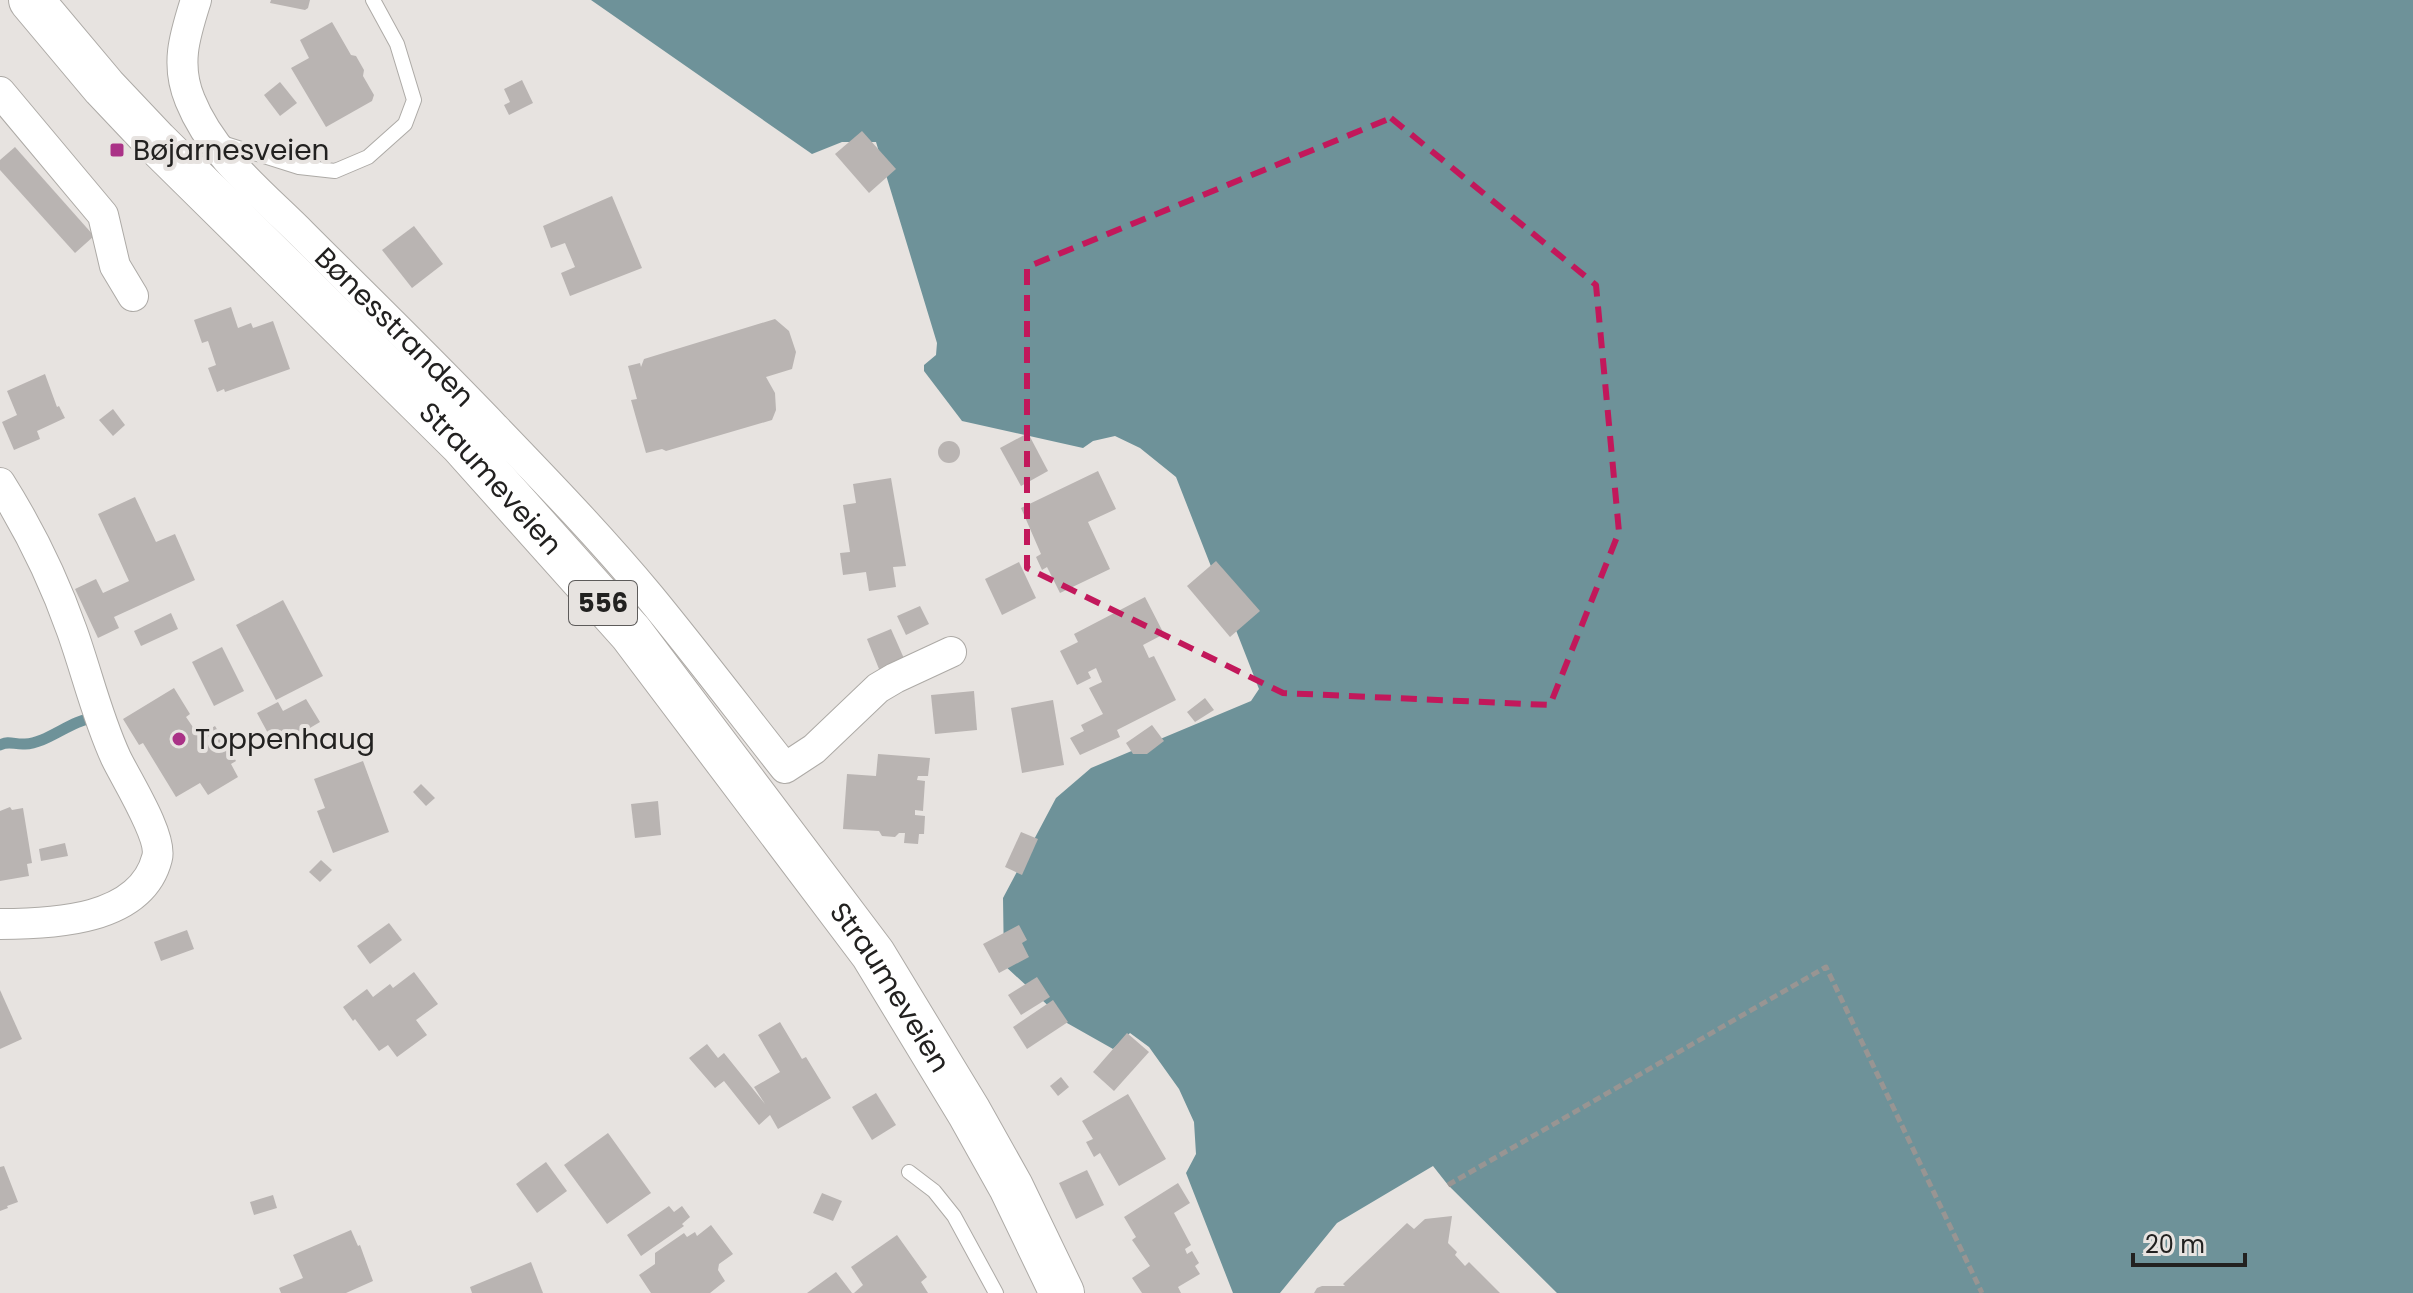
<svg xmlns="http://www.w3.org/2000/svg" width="2413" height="1293" viewBox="0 0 2413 1293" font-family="Poppins,sans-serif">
<rect width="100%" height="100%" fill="#e7e3e0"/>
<!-- water -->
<polygon fill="#6e9299" points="591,0 2413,0 2413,1293 1557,1293 1448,1185 1433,1166 1337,1223 1280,1293 1233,1293 1186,1173 1196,1154 1194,1122 1179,1089 1149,1047 1130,1033 1113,1049 1067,1023 1004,965 1003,898 1056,798 1091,768 1251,701 1259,689 1176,477 1140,448 1115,436 1093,441 1083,448 962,421 924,371 924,365 936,355 937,343 876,142 842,142 812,154"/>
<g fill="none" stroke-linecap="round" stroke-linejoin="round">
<!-- stream -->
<path stroke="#6e9299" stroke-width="11" d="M0 745C9 740 15 745 25 744 48 743 70 720 97 717"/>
</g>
<!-- building -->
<g fill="#b9b4b2">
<polygon points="271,0 310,0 308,8 305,10 270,3"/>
<polygon points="332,22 351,55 356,56 364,70 363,76 374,95 372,101 326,127 291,68 309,58 300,40"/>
<polygon points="522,80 533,103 509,115 504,105 510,102 504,89"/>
<polygon points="280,82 297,103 280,116 264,95"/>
<polygon points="862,131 896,169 869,193 835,154"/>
<polygon points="15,147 94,236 75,253 0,170 0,160"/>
<polygon points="612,196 642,268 570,296 561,273 575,267 565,243 551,248 543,226"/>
<polygon points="414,226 443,264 412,288 382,250"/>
<polygon points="231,307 238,328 251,323 253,328 273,321 290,369 225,392 224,389 217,392 208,368 216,365 208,341 202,343 194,320"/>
<polygon points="775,319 789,331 796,352 792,369 766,377 775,393 776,410 772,420 666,451 662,449 646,453 631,400 637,399 628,366 640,363 641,367 644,359"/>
<polygon points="45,374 57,407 59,406 65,418 37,431 40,439 14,450 2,422 17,415 7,391"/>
<polygon points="113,409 125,425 113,436 99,420"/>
<polygon points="1028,433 1048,471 1021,486 1000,448"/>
<circle cx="949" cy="452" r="11"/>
<polygon points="1098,471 1116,509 1088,522 1110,569 1060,593 1047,567 1042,570 1036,557 1041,554 1021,508"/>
<polygon points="891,478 906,566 893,567 896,587 869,591 866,572 843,575 840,553 850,552 843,505 856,503 853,484"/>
<polygon points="135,497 156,542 175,534 195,580 114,617 119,628 98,638 75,589 96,579 103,593 129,581 98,514"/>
<polygon points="1216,561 1260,611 1230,637 1187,586"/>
<polygon points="1019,562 1036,598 1002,615 985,579"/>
<polygon points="1145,597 1164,634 1143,645 1149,658 1154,656 1176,700 1117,730 1120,737 1080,755 1070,738 1084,731 1081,725 1103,714 1089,688 1102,682 1096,668 1088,672 1091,678 1077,685 1060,651 1078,642 1074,634"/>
<polygon points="283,600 323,676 276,700 236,625"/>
<polygon points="920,606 929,624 906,635 897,616"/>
<polygon points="171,613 178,629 141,646 134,631"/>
<polygon points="891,629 906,663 881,674 867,639"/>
<polygon points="222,647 244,691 214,706 192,662"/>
<polygon points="174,688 190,714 186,717 199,736 215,726 236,761 231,764 238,777 208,795 200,783 176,797 143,743 139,745 123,719"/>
<polygon points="974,691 977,730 935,734 931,695"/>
<polygon points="1205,698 1214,710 1195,722 1187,712"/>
<polygon points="306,699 320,722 276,748 257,713 278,702 283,711"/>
<polygon points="1053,700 1064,765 1022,773 1011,708"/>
<polygon points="1152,725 1164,741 1147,754 1133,754 1126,743"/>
<polygon points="878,754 930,758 928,776 918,776 917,780 925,781 923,811 915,810 915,815 925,816 924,834 919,834 918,844 904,843 905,833 899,833 895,837 882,836 879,831 843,829 847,774 876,776"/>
<polygon points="363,761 389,832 333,853 317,811 325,808 314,779"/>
<polygon points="421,784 435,798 426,806 413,792"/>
<polygon points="658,801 661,835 635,838 631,804"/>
<polygon points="10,807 12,810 23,808 32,863 27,864 29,876 0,881 0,811"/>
<polygon points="1021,832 1038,839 1022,875 1005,867"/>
<polygon points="65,843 68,856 41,861 39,849"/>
<polygon points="321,860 332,870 320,882 309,872"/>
<polygon points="389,923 402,940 370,964 357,946"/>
<polygon points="1019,925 1027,940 1022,943 1029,957 999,973 983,944"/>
<polygon points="187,930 194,949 161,961 154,942"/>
<polygon points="414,972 438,1004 416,1020 427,1035 397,1057 388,1045 379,1051 355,1019 353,1021 343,1007 367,989 373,997 390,984 393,988"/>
<polygon points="1037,977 1050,997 1021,1015 1008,995"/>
<polygon points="0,990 22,1039 0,1049"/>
<polygon points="1053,1000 1068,1022 1027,1049 1013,1027"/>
<polygon points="780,1022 802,1059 806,1057 831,1098 778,1129 770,1115 759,1125 724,1081 715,1088 689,1058 707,1044 718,1058 724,1053 765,1104 754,1087 780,1072 758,1035"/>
<polygon points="1127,1033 1149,1052 1114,1091 1093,1072"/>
<polygon points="1061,1077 1069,1087 1058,1096 1050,1086"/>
<polygon points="876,1093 896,1125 872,1140 852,1107"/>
<polygon points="1128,1094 1166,1159 1119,1186 1100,1153 1094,1157 1086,1142 1093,1139 1082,1121"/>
<polygon points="608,1133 651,1193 607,1224 564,1165"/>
<polygon points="546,1162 567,1191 537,1213 516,1184"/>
<polygon points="4,1166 18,1202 7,1206 8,1208 0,1211 0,1167"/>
<polygon points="1087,1170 1104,1205 1076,1219 1059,1183"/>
<polygon points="1178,1183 1190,1203 1174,1213 1191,1245 1185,1249 1187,1254 1192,1251 1199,1263 1195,1266 1200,1274 1178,1287 1181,1293 1142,1293 1132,1278 1150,1266 1132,1240 1136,1237 1124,1217"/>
<polygon points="822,1193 842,1201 833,1221 813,1213"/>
<polygon points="273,1195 277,1208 254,1215 250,1202"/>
<polygon points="669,1206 674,1212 682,1206 690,1217 682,1224 684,1226 641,1256 627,1235"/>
<polygon points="1452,1216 1448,1243 1457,1252 1455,1255 1465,1266 1469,1262 1500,1293 1314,1293 1317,1288 1322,1286 1345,1286 1343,1284 1407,1223 1414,1229 1425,1219"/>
<polygon points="711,1225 733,1254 719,1264 718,1270 725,1281 710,1293 651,1293 639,1275 655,1264 655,1253 684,1233 687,1237 695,1232 697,1236"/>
<polygon points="351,1230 358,1246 360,1245 373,1281 346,1293 281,1293 279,1288 303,1278 293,1255"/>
<polygon points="897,1235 927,1277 921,1282 928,1293 854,1293 863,1285 851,1267"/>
<polygon points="531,1262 543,1293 472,1293 470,1287"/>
<polygon points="836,1272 852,1293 807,1293"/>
</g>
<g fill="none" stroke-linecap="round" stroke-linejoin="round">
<!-- lane casing -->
<g stroke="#adaaa6" stroke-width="16">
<g id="lane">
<polyline points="219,142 299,167 335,171 368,157 405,124 414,100 397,44 373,0"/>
<polyline points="909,1172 934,1191 954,1216 996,1293"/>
</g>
</g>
<!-- street casing -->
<g stroke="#adaaa6" stroke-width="32">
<g id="street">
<path id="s1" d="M196 0C185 35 175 64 190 100 212 155 261 193 302 234 366 298 431 361 494 427 547 482 601 538 650 597 696 653 740 711 785 768L814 749 878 688 895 678 951 652"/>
<polyline points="0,92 103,215 115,266 133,296"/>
<path d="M0 483C29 529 54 580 72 631 87 673 97 717 116 758 126 779 163 837 157 858 141 921 52 924 0 924"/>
</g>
</g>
<!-- primary casing -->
<g stroke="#adaaa6" stroke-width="46">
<g id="primary">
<path id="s2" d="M31 0 104 87 156 142 462 444 631 633 873 954 969 1112 1011 1187 1062 1293"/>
</g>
</g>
<!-- path -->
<polyline stroke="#989593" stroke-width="5" stroke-dasharray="8 4" stroke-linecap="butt" points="1448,1185 1826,967 1982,1293"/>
<!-- lane -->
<use href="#lane" stroke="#fff" stroke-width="14"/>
<!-- street -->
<use href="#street" stroke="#fff" stroke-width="30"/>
<!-- primary -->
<use href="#primary" stroke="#fff" stroke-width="44"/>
</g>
<!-- marked area -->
<path fill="none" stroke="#c2185b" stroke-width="6" stroke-dasharray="16 10" stroke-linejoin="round" d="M1391 118 1596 285 1619 532 1550 705 1283 693 1027 568V267Z"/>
<!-- markers -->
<g fill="#aa3287" stroke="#e7e3e0" stroke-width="3">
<rect x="109" y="142" width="16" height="16" rx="4"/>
<circle cx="179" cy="739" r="8"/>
</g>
<g text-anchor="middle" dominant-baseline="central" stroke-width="8" stroke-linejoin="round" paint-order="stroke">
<!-- shield labels -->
<rect fill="#e7e3e0" stroke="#5d5b5a" stroke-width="2" x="569" y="581" width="68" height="44" rx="6"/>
<g font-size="26" font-weight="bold" fill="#222120">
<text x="603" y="603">556</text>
</g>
<!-- poi labels -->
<g font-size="28" fill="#222120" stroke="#e7e3e0" text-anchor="start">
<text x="133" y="150">Bøjarnesveien</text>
<text x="195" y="739">Toppenhaug</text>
</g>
<!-- street labels -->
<g font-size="28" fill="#222120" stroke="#e7e3e0">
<text stroke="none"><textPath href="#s1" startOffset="410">Bønesstranden</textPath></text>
<text stroke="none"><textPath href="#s2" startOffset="664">Straumeveien</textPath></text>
<text stroke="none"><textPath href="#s2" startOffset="1312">Straumeveien</textPath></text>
</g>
</g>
<!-- scale -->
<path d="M2133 1253v12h112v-12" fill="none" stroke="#222120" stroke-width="4"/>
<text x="2145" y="1253" font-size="24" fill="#222120" stroke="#e7e3e0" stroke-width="6" paint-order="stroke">20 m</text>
</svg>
